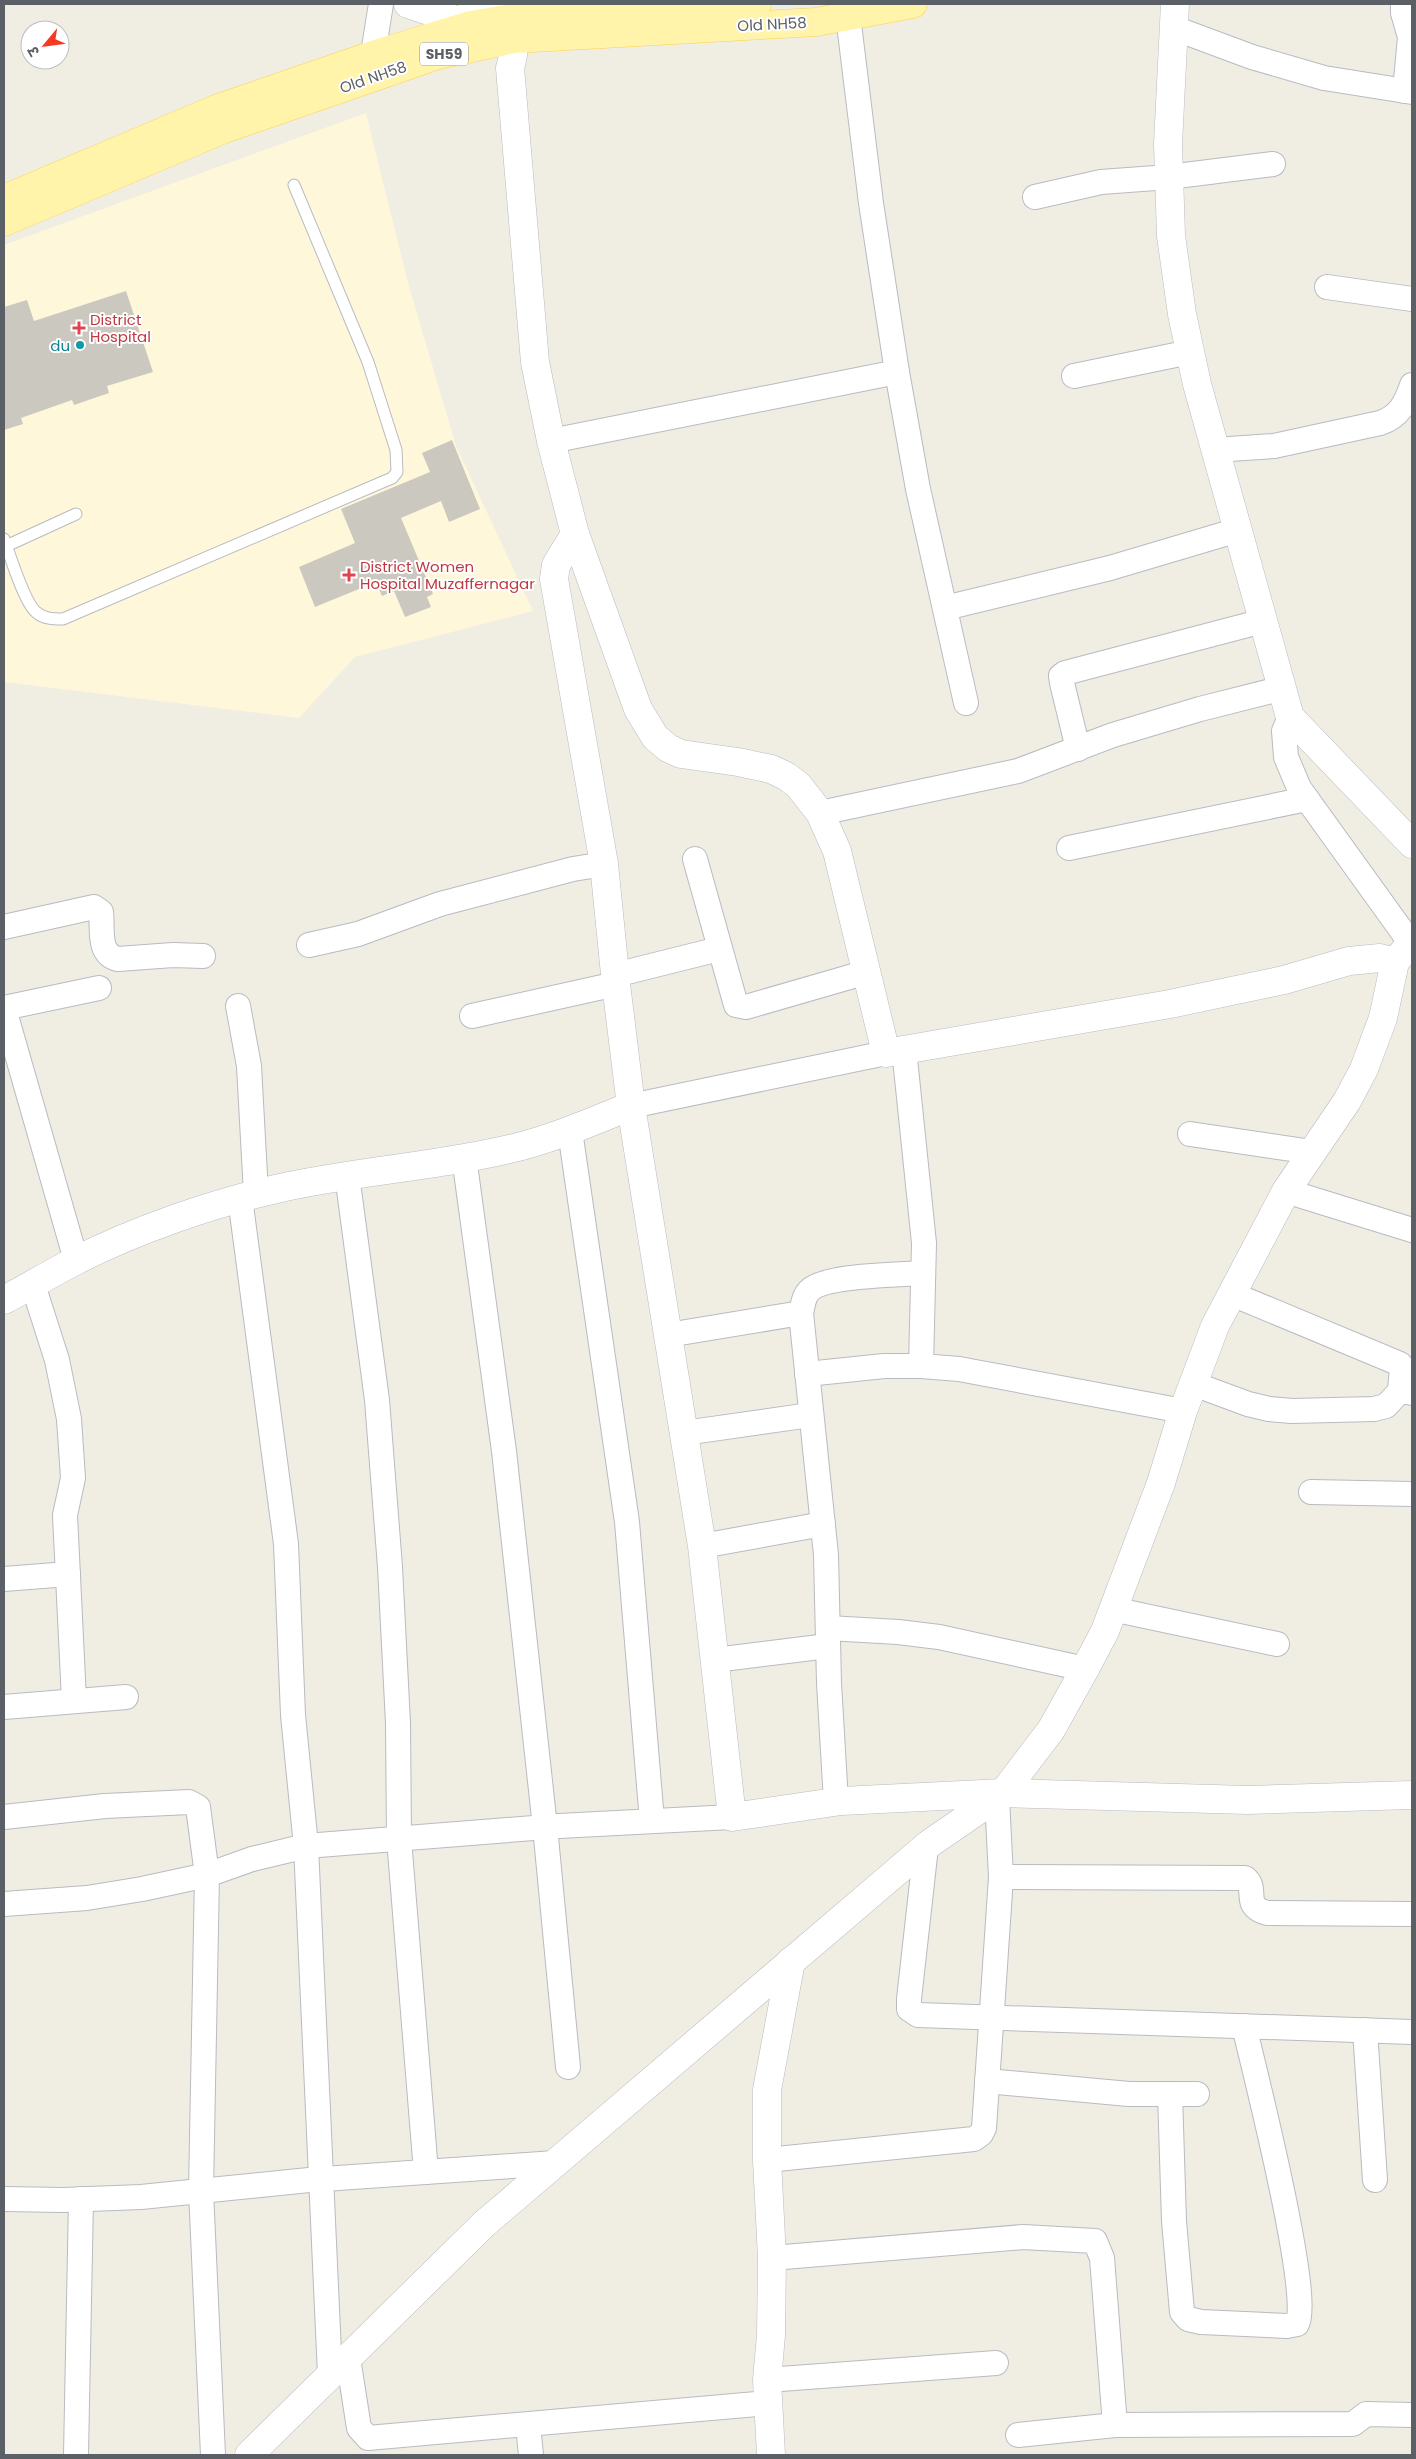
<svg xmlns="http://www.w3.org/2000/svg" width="1416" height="2459" viewBox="0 0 1416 2459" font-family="Poppins,'Noto Sans Devanagari',sans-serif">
<rect width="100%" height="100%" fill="#f0ede3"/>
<!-- commercial -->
<polygon fill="#fff7d9" points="366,113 408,283 456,446 533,611 355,657 299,718 4,682 4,245"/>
<!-- building -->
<g fill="#cbc8c0">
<polygon points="126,291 153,372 107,386 109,393 74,405 72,400 21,418 23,424 4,430 4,307 27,300 34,321"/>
<polygon points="452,440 480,509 449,522 441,501 401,518 433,594 427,597 431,607 405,617 394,591 382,596 376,582 315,607 299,567 355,543 341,509 430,472 422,453"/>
</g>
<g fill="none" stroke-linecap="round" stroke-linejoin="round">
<!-- service casing -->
<g stroke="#b8bbc1" stroke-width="13">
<g id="service">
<path d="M4 539C10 555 24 602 36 612 44 619 53 619 63 619L392 478 397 472 396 450 368 362 294 185"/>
<polyline points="4,547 76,514"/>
</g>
</g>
<!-- minor casing -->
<g stroke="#b8bbc1" stroke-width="26">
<g id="minor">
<polyline points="1403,4 1403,13 1410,37 1405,91"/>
<polyline points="848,16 871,203 897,372"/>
<polyline points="1174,28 1252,57 1324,78 1412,92"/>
<polyline points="370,72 381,4"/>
<polyline points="1035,197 1101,182 1169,177 1273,164"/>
<polyline points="1327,287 1412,299"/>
<polyline points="1074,376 1190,352"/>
<polyline points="551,441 897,372 918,489 966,703"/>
<path d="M1215 450 1274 446 1380 423C1399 417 1406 403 1412 385"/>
<polyline points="945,608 1110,568 1238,530"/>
<polyline points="1290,717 1284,731 1286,757 1299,788 1412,945"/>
<polyline points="1078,749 1062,683 1061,676 1065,673 1263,621"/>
<polyline points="820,813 1018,771 1113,735 1200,709 1283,688"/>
<polyline points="1069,848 1307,799"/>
<polyline points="695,859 736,1005 746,1007 867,972"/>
<path d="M4 927 94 907 101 912C103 929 97 954 118 959L173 955 203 956"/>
<polyline points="309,945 358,934 440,904 573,869 604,864"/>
<polyline points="615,975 719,949"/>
<polyline points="238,1006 249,1066 256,1194"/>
<polyline points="4,1008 99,988"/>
<polyline points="4,1009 76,1260"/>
<polyline points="472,1016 616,984"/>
<polyline points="904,1049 924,1243 921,1366"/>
<polyline points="631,1106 886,1053"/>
<polyline points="570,1131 627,1522 652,1821"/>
<polyline points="1190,1134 1312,1152"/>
<polyline points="464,1157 504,1451 545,1827 568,2067"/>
<polyline points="347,1175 377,1400 390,1567 398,1723 399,1839 426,2172"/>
<polyline points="1286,1191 1412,1230"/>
<polyline points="240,1198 286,1544 293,1715 306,1846 330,2375"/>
<polyline points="33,1285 57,1360 69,1419 73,1478 65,1515 74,1700"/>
<polyline points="1232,1294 1400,1364 1402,1367 1400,1391"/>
<path d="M801 1313C803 1306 803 1297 809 1291 823 1275 899 1275 923 1273"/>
<polyline points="668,1335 801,1313 826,1555 829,1683 836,1802"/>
<polyline points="807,1374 884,1366 921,1366 959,1369 1183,1411"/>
<polyline points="1194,1384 1248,1404 1269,1409 1292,1411 1374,1409 1386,1406 1400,1391 1412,1393"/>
<polyline points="684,1433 810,1415"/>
<polyline points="1311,1492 1412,1494"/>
<polyline points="702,1546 823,1524"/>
<polyline points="4,1579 68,1574"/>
<polyline points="1112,1609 1277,1644"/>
<polyline points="828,1628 898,1632 939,1637 1085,1669"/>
<polyline points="715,1660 828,1646"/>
<polyline points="4,1707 126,1697"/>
<polyline points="4,1817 105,1806 189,1802 198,1807 207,1875 201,2191 213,2455"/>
<polyline points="926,1847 909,1999 909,2009 918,2015 1412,2032"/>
<path d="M1001 1877 1245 1878C1259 1889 1241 1906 1267 1913L1412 1914"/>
<polyline points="4,1904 87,1898 142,1889 207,1875 252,1859 306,1846 559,1826 732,1817"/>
<polyline points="1365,2030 1375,2180"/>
<polyline points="987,2081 1129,2094 1197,2094"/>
<path d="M1170 2094 1174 2221 1182 2312 1188 2319 1201 2322 1287 2326 1297 2324C1313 2300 1254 2068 1244 2026"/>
<polyline points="767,2160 974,2139 981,2134 984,2128 1001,1877 997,1798"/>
<polyline points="4,2199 63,2200 141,2197 309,2180 555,2163"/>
<polyline points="772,2258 1023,2237 1095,2241 1102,2258 1115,2425"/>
<polyline points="348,2358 359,2428 368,2438 768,2403"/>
<polyline points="767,2380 996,2363"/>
<polyline points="528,2425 531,2455"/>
<polyline points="1018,2435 1115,2425 1353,2424 1366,2414 1412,2415"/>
<polyline points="76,2455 81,2199"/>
</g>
</g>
<!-- tertiary casing -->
<g stroke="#b8bbc1" stroke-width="29">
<g id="tertiary">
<polyline points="408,4 471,25 482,35"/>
<path d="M472 4C505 19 522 28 510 68L535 362 551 441 575 534 556 565 554 579 604 864 616 984 631 1106 702 1546 732 1817 841 1801 1003 1793 1248 1800 1412 1795"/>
<polyline points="575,534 638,709 655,737 668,748 681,754 738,762 771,769 786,776 798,785 820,813 837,851 886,1053 1170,1004 1284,980 1349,961 1380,958 1395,962"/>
<path d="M4 1300C28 1287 52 1273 77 1260 136 1230 211 1204 276 1189 354 1171 436 1167 514 1148 555 1138 593 1121 631 1106"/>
<polyline points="249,2455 484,2224 929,1844 1003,1793 1051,1730 1085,1669 1105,1631 1161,1483 1183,1411 1215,1326 1286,1191 1347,1101 1364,1069 1383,1018 1395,962 1412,942"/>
<polyline points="771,2455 767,2380 771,2335 772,2258 767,2160 767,2090 791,1961"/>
</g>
</g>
<!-- secondary casing -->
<g stroke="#b9bdc3" stroke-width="29">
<polyline id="secondary" points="1175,4 1168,144 1171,236 1182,314 1197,384 1290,717 1412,844"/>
</g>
<!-- primary casing -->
<g stroke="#fed24e" stroke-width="29">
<g id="primary">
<polyline points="4,199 216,109 373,55 471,25 512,18 757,4"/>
<polyline points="4,222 224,129 438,55 514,39 816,22 913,4"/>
</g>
</g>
<!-- service -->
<use href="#service" stroke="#fff" stroke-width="11"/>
<!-- minor -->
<use href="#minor" stroke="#fff" stroke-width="24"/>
<!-- tertiary -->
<use href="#tertiary" stroke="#fff" stroke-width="28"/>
<!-- secondary -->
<use href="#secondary" stroke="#fff" stroke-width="28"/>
<!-- primary -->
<use href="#primary" stroke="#fff4a9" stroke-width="28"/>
</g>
<!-- markers -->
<g fill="#e0444e" stroke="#fff" stroke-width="2">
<path d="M76.5 320.5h5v5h5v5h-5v5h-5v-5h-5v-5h5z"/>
<path d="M346.5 567.5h5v5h5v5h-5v5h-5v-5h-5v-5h5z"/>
</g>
<circle fill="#0f9aa8" stroke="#fff" stroke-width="2" cx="80" cy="345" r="5"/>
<g text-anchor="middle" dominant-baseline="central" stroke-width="4" stroke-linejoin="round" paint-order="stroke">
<!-- shield labels -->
<rect fill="#fff" stroke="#8c9094" stroke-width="1" x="420" y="42.5" width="48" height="23" rx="4"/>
<g font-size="14" font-weight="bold" fill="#5b6066">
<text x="444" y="54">SH59</text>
</g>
<!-- street labels -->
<g font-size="15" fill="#5b6066" stroke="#fff">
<text transform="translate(772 24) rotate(-3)">Old NH58</text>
<text transform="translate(373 77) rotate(-19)">Old NH58</text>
</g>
<!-- health labels -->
<g font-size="15" fill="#be3a42" stroke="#fff" text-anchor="start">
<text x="90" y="319">District<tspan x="90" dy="17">Hospital</tspan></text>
<text x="360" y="566">District Women<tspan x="360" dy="17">Hospital Muzaffernagar</tspan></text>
</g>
<!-- culture labels -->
<g font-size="15" fill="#0d838f" stroke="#fff" text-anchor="end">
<text x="70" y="345">du</text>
</g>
</g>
<!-- border -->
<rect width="1416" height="2459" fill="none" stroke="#5b6066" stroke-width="10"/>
<!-- north arrow -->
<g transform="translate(45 45) rotate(241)"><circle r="24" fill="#ffffff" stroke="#bdbfc2"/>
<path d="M0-4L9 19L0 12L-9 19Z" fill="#f83921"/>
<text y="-8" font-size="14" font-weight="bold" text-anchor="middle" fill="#5b6066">उ</text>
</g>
</svg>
